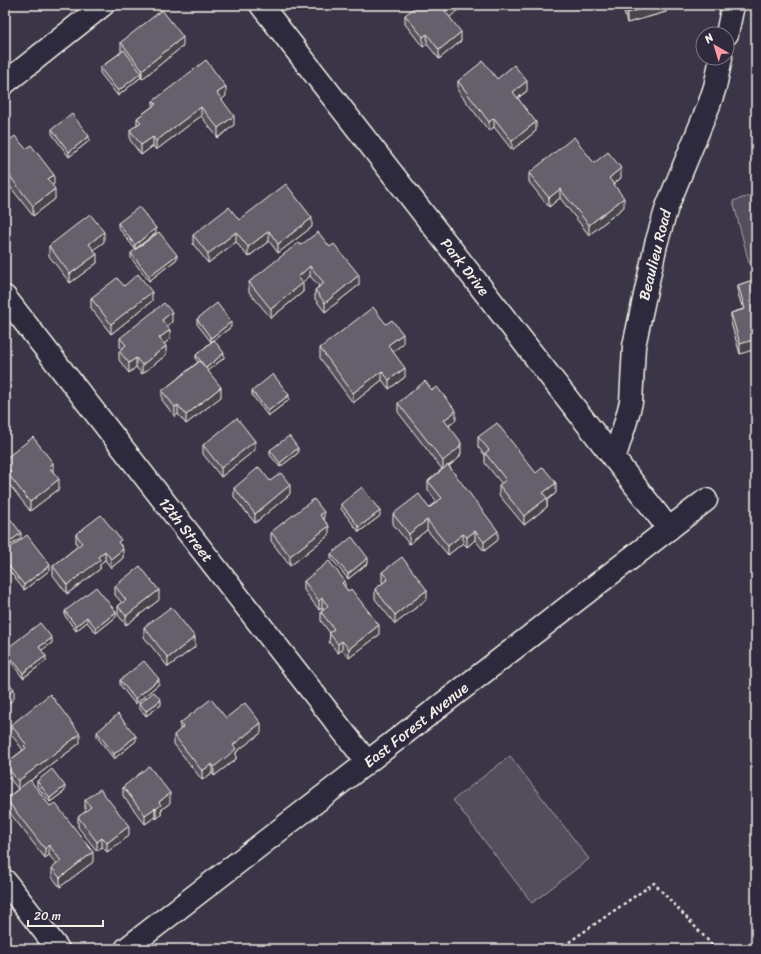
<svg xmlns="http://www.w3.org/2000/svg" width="761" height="954" viewBox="0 0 761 954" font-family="Sriracha,sans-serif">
<rect width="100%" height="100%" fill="#3b3647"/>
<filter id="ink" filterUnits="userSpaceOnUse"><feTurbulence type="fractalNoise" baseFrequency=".025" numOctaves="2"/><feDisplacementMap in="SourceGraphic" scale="8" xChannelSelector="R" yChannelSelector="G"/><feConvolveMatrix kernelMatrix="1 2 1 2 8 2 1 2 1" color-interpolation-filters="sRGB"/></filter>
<g filter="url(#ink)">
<!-- green -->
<g fill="#534e5c" stroke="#a4a0a2">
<polygon points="756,194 756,261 749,263 733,201"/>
<polygon points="510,756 589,859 532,903 453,800"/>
</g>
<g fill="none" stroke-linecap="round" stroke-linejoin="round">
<!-- minor casing -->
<g stroke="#f4f1e8" stroke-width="25">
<g id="minor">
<polyline points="261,5 669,529"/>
<polyline points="727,34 733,5"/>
<polyline points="5,83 103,5"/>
<polyline points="5,297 367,762"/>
<polyline points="614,459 626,421 631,402 634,346 656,244 667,207 709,105 715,87 721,58"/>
<polyline points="5,881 58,949"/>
<polyline points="126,949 706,500"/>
</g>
</g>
<!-- path -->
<polyline stroke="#f4f1e8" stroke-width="2.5" stroke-dasharray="3 3" stroke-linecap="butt" points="559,949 654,883 716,949"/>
<!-- minor -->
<use href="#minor" stroke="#2f2a3d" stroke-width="22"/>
</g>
<!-- wall -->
<g fill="#57535d" stroke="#f4f1e8">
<polygon points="463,5 463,6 449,17 461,41 439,59 427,44 423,47 405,24 405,15"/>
<polygon points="622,5 666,5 666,12 627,23"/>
<polygon points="121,42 183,46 142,79 141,77 118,96 100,73 100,68 121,52"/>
<polygon points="497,79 527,91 518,98 536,131 512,150 494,127 489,131 458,91 458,81"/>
<polygon points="226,96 221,99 234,125 218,138 201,116 156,150 153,146 141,155 130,140 130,130 137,125 137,118 153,106 153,101"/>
<polygon points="52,129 89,141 69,157 52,134"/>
<polygon points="5,144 54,184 52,185 55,199 33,216 5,180"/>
<polygon points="594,163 621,178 614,184 624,207 589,235 560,198 549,207 529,182 529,173"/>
<polygon points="239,220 312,227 278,253 269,241 248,257 236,242 208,263 193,244 193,235"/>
<polygon points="118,223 156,233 135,249 118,227"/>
<polygon points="104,242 94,249 97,263 70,283 49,256 49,246"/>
<polygon points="301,245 359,285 325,312 315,299 315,290 319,286 310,276 302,282 303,292 271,318 249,292 249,282"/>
<polygon points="131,253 177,259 149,281 131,258"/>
<polygon points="756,279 740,354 731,323 731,313 743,309 738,294 738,285"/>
<polygon points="124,286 152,301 111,334 91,308 91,298"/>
<polygon points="197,319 231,327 214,340 224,358 208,371 221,397 186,424 178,414 175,417 162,400 162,391 198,362 196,359 196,355 211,342 197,324"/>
<polygon points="172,322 167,326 170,339 164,344 166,355 142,374 136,367 129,373 119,360 119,351 122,349 120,347 120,338"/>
<polygon points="386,324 403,344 393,351 405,377 389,389 382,380 353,403 320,358 320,348"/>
<polygon points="252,391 289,400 268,416 252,395"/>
<polygon points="398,403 456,420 449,426 461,453 459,458 449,466 498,540 484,551 475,540 467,547 463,543 448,555 427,530 409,544 393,524 393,514 429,508 437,502 428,490 428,481 442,469 398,412"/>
<polygon points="478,437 536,473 556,493 547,500 547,507 524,525 499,495 499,485 502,484 485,463 485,455 478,447"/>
<polygon points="203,445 255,450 221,477 203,454"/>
<polygon points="270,450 298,453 280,467 270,455"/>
<polygon points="5,459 53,472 59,489 30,511 9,484 9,478 5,474"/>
<polygon points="270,481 290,494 255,523 234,497 234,488"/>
<polygon points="341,504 380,516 359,532 341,509"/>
<polygon points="324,519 329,535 290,566 271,541 271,532"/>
<polygon points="76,534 121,545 123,558 111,568 105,560 100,564 100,569 67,594 53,575 53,566 78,546 76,544"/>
<polygon points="5,552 50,570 24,590 5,565"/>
<polygon points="331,554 368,563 348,579 331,558"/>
<polygon points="382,572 427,599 395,624 375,599 375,589 383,583 382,582"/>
<polygon points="304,581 345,587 379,635 349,658 342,650 338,653 329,642 330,633 321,621 321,612 323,609 322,608 319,610 304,590"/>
<polygon points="115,586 159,600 126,625 118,615 118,606 122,603 115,595"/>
<polygon points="65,611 116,617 96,633 87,622 76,631 65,616"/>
<polygon points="144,627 195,647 168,667 144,637"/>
<polygon points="52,643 41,650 46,661 23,678 5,654 5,650"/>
<polygon points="120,680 159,684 135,704 120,685"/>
<polygon points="139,703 161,705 146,716 139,708"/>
<polygon points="226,718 261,733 236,752 236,759 214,776 212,773 202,780 174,744 174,735 180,730 180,723"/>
<polygon points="11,725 80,743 30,781 93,862 60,887 52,877 52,868 57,865 49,855 45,858 6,808 6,799 18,789 5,773 5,764 23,750 11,734"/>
<polygon points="97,732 136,741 114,759 97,737"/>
<polygon points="37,781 65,791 50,802 37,786"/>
<polygon points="123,787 170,803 161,810 161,815 156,819 155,817 145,824 123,796"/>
<polygon points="85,800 129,836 107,852 102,847 97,851 78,827 78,817 87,811 85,809"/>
</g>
<!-- shaded-wall -->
<g fill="#47444c" stroke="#f4f1e8">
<polygon points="453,5 463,5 463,6 445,21 445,11"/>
<polygon points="656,5 666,5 666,12 627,23 627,13"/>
<polygon points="461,32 461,41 439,59 439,50"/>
<polygon points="427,34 427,44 423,47 423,37"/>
<polygon points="183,37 183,46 142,79 142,70"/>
<polygon points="141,73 141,77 118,96 118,91"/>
<polygon points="527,81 527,91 513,101 513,92"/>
<polygon points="226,87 226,96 217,103 217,93"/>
<polygon points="201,107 201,116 156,150 156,141"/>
<polygon points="234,116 234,125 218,138 218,128"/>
<polygon points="494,118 494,127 489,131 489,122"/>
<polygon points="536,122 536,131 512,150 512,141"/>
<polygon points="89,136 89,141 69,157 69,152"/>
<polygon points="153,137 153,146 141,155 141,145"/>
<polygon points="621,168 621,178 609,187 609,178"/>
<polygon points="54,175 54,184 48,189 48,179"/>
<polygon points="55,189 55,199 33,216 33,206"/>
<polygon points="560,189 560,198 549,207 549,198"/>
<polygon points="624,198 624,207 589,235 589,225"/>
<polygon points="312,218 312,227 278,253 278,244"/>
<polygon points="156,228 156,233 135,249 135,245"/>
<polygon points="269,231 269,241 248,257 248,247"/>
<polygon points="104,232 104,242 89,253 89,244"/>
<polygon points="236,232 236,242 208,263 208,254"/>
<polygon points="97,254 97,263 70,283 70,274"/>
<polygon points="177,255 177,259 149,281 149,276"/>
<polygon points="310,266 310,276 298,286 298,277"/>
<polygon points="359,275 359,285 325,312 325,303"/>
<polygon points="303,283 303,292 271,318 271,309"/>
<polygon points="152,292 152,301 111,334 111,324"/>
<polygon points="172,312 172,322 162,329 162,320"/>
<polygon points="231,322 231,327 211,342 211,338"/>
<polygon points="170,330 170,339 159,348 159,338"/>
<polygon points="403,334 403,344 388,355 388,345"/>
<polygon points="756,339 756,349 740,354 740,344"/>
<polygon points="166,346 166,355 142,374 142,365"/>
<polygon points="224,353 224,358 206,372 206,368"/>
<polygon points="136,358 136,367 129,373 129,363"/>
<polygon points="405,368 405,377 389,389 389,380"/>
<polygon points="382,371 382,380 353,403 353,393"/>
<polygon points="221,387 221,397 186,424 186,415"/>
<polygon points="289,395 289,400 268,416 268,411"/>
<polygon points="178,405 178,414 175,417 175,407"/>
<polygon points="456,411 456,420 444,429 444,420"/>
<polygon points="255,441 255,450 221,477 221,468"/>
<polygon points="461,443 461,453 459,458 443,470 443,461"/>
<polygon points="298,448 298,453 280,467 280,463"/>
<polygon points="53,463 53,473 49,467"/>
<polygon points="59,479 59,489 30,511 30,502"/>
<polygon points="556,483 556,493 547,500 547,507 524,525 524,516 543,493"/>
<polygon points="290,485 290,494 255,523 255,514"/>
<polygon points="380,511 380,516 359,532 359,527"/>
<polygon points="324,512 324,521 320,515"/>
<polygon points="427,520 427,530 409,544 409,534"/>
<polygon points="329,526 329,535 290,566 290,556"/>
<polygon points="475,531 475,540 467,547 467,537"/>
<polygon points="498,531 498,540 484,551 484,542"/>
<polygon points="21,533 21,538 5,549 5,545"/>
<polygon points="463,534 463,543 448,555 448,546"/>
<polygon points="123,549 123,558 111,568 111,559"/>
<polygon points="105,551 105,560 100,564 100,569 67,594 67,585 98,557"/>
<polygon points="368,558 368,563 348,579 348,574"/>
<polygon points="50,565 50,570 24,590 24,585"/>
<polygon points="345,581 345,590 342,583"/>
<polygon points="159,590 159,600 126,625 126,616"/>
<polygon points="427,590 427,599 395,624 395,615"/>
<polygon points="322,598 322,608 319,610 319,601"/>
<polygon points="116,612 116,617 96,633 96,628"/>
<polygon points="87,617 87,622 76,631 76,626"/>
<polygon points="379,625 379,635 349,658 349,649"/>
<polygon points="195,637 195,647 168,667 168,658"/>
<polygon points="52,638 52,643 39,652 39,647"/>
<polygon points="342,641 342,650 338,653 338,644"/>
<polygon points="46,656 46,661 23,678 23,673"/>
<polygon points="159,679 159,684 135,704 135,699"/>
<polygon points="14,689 14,699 7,705 7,708 5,709 5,696"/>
<polygon points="161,700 161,705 146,716 146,711"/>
<polygon points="261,723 261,733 236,752 236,759 214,776 214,767 233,745"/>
<polygon points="80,734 80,743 18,790 18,781"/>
<polygon points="136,736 136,741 114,759 114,754"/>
<polygon points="212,764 212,773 202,780 202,771"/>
<polygon points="65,786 65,791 50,802 50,798"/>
<polygon points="170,793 170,803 161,810 161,815 156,819 156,809 159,802"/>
<polygon points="155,808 155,817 145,824 145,815"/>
<polygon points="129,826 129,836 107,852 107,843"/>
<polygon points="102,838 102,847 97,851 97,842"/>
<polygon points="49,845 49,855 45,858 45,849"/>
<polygon points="93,852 93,862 60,887 60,878"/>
</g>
<!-- building -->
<g fill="#65616c" stroke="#f4f1e8">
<polygon points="418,5 453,5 445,11 461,32 439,50 427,34 423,37 405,15"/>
<polygon points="625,5 656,5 627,13"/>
<polygon points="162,10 183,37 142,70 121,42"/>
<polygon points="124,50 141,73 118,91 100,68"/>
<polygon points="206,60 226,87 217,93 234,116 218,128 201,107 156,141 153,137 141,145 130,130 141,122 137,118 156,104 153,101"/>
<polygon points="483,61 497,79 514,65 527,81 513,92 536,122 512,141 494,118 489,122 458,81"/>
<polygon points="72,114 89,136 69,152 52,129"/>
<polygon points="15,136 26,149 31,145 54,175 48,179 55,189 33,206 5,170 5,144"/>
<polygon points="574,137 594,163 608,152 621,168 609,178 624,198 589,225 560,189 549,198 529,173"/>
<polygon points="286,184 312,218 278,244 269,231 248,247 236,232 208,254 193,235 229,207 239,220"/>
<polygon points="139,207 156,228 135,245 118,223"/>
<polygon points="90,214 104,232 89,244 97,254 70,274 49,246"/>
<polygon points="159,232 177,255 149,276 131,253"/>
<polygon points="318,232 330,247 334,244 359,275 325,303 315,290 324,283 310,266 298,277 303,283 271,309 249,282 298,243 301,245"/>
<polygon points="138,274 152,292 111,324 91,298 117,278 124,286"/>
<polygon points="756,279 756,339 740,344 731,313 745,309 738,285"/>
<polygon points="164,303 172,312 162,320 170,330 159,338 166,346 142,365 136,358 129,363 119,351 126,345 120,338"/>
<polygon points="217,303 231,322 211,338 197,319"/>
<polygon points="373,307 386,324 392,320 403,334 388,345 405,368 389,380 382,371 353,393 320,348"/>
<polygon points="214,340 224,353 206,368 196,355"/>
<polygon points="200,361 221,387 186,415 178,405 175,407 162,391"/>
<polygon points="273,374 289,395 268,411 252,391"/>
<polygon points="425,381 432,390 437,387 456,411 444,420 459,439 461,443 459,448 443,461 398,403"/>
<polygon points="237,418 255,441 221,468 203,445"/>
<polygon points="497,423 536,473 543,467 556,483 543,493 547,498 524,516 499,485 506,480 485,453 489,450 478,437"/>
<polygon points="289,436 298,448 280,463 270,450"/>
<polygon points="33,437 53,463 49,467 59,479 30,502 9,475 11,473 5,464 5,459"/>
<polygon points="448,465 498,531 484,542 475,531 467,537 463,534 448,546 427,520 409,534 393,514 419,494 429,508 442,498 428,481"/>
<polygon points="259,467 270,481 281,473 290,485 255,514 234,488"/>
<polygon points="362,487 380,511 359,527 341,504"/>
<polygon points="314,499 324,512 320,515 329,526 290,556 271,532"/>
<polygon points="5,512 21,533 5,545"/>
<polygon points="101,515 121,540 118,542 123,549 111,559 105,551 98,557 100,560 67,585 53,566 82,543 76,534"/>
<polygon points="27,535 50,565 24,585 5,561 5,552"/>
<polygon points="352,537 368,558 348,574 331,554"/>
<polygon points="402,557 427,590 395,615 375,589 388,579 382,572"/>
<polygon points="329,561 345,581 342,583 348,591 351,589 379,625 349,649 342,641 338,644 329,633 334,629 321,612 328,606 322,598 319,601 304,581"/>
<polygon points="140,566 159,590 126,616 118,606 126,600 115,586"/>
<polygon points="96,587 116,612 96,628 87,617 76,626 65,611"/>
<polygon points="171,607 195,637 168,658 144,627"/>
<polygon points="40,623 52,638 39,647 46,656 23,673 5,650"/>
<polygon points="144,661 159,679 135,699 120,680"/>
<polygon points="6,679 14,689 5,696 7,698 5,700 5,680"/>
<polygon points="154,692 161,700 146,711 139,703"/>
<polygon points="50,694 80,734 18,781 5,764 26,748 24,746 26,744 11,725"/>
<polygon points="211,699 226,718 245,703 261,723 233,745 236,749 214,767 212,764 202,771 174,735 183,727 180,723"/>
<polygon points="118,714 136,736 114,754 97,732"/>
<polygon points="149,766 170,793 159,802 161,805 156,809 155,808 145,815 123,787"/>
<polygon points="52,769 65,786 50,798 37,781"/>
<polygon points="30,780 50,806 55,803 93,852 60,878 52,868 61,861 49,845 45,849 6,799"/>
<polygon points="100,789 129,826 107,843 102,838 97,842 78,817 91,807 85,800"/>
<polygon points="479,947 480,949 476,949"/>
</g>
</g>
<g text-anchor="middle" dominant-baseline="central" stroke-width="3.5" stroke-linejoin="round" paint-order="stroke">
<!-- street labels -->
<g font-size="15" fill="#f4f1e8" stroke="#2f2a3d">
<text transform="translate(655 255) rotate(-76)">Beaulieu Road</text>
<text transform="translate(465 267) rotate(52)">Park Drive</text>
<text transform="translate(186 530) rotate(52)">12th Street</text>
<text transform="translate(416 725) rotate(-38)">East Forest Avenue</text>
</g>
</g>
<!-- margin -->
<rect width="761" height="954" fill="none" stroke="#2f2a3d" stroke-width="20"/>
<rect x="10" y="10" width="741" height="934" fill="none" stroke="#f4f1e8" stroke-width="1.5" filter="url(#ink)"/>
<!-- north arrow -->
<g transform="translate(715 46) rotate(322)"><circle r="19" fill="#2f2a3d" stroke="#7e7a81"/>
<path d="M0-3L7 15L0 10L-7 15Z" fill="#ff9aa2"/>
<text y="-6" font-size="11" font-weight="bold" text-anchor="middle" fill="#f4f1e8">N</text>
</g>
<!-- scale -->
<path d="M28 920v6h75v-6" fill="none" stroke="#f4f1e8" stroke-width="2"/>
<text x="34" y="920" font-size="12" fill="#f4f1e8" stroke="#2f2a3d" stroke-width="3" paint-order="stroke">20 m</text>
</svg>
